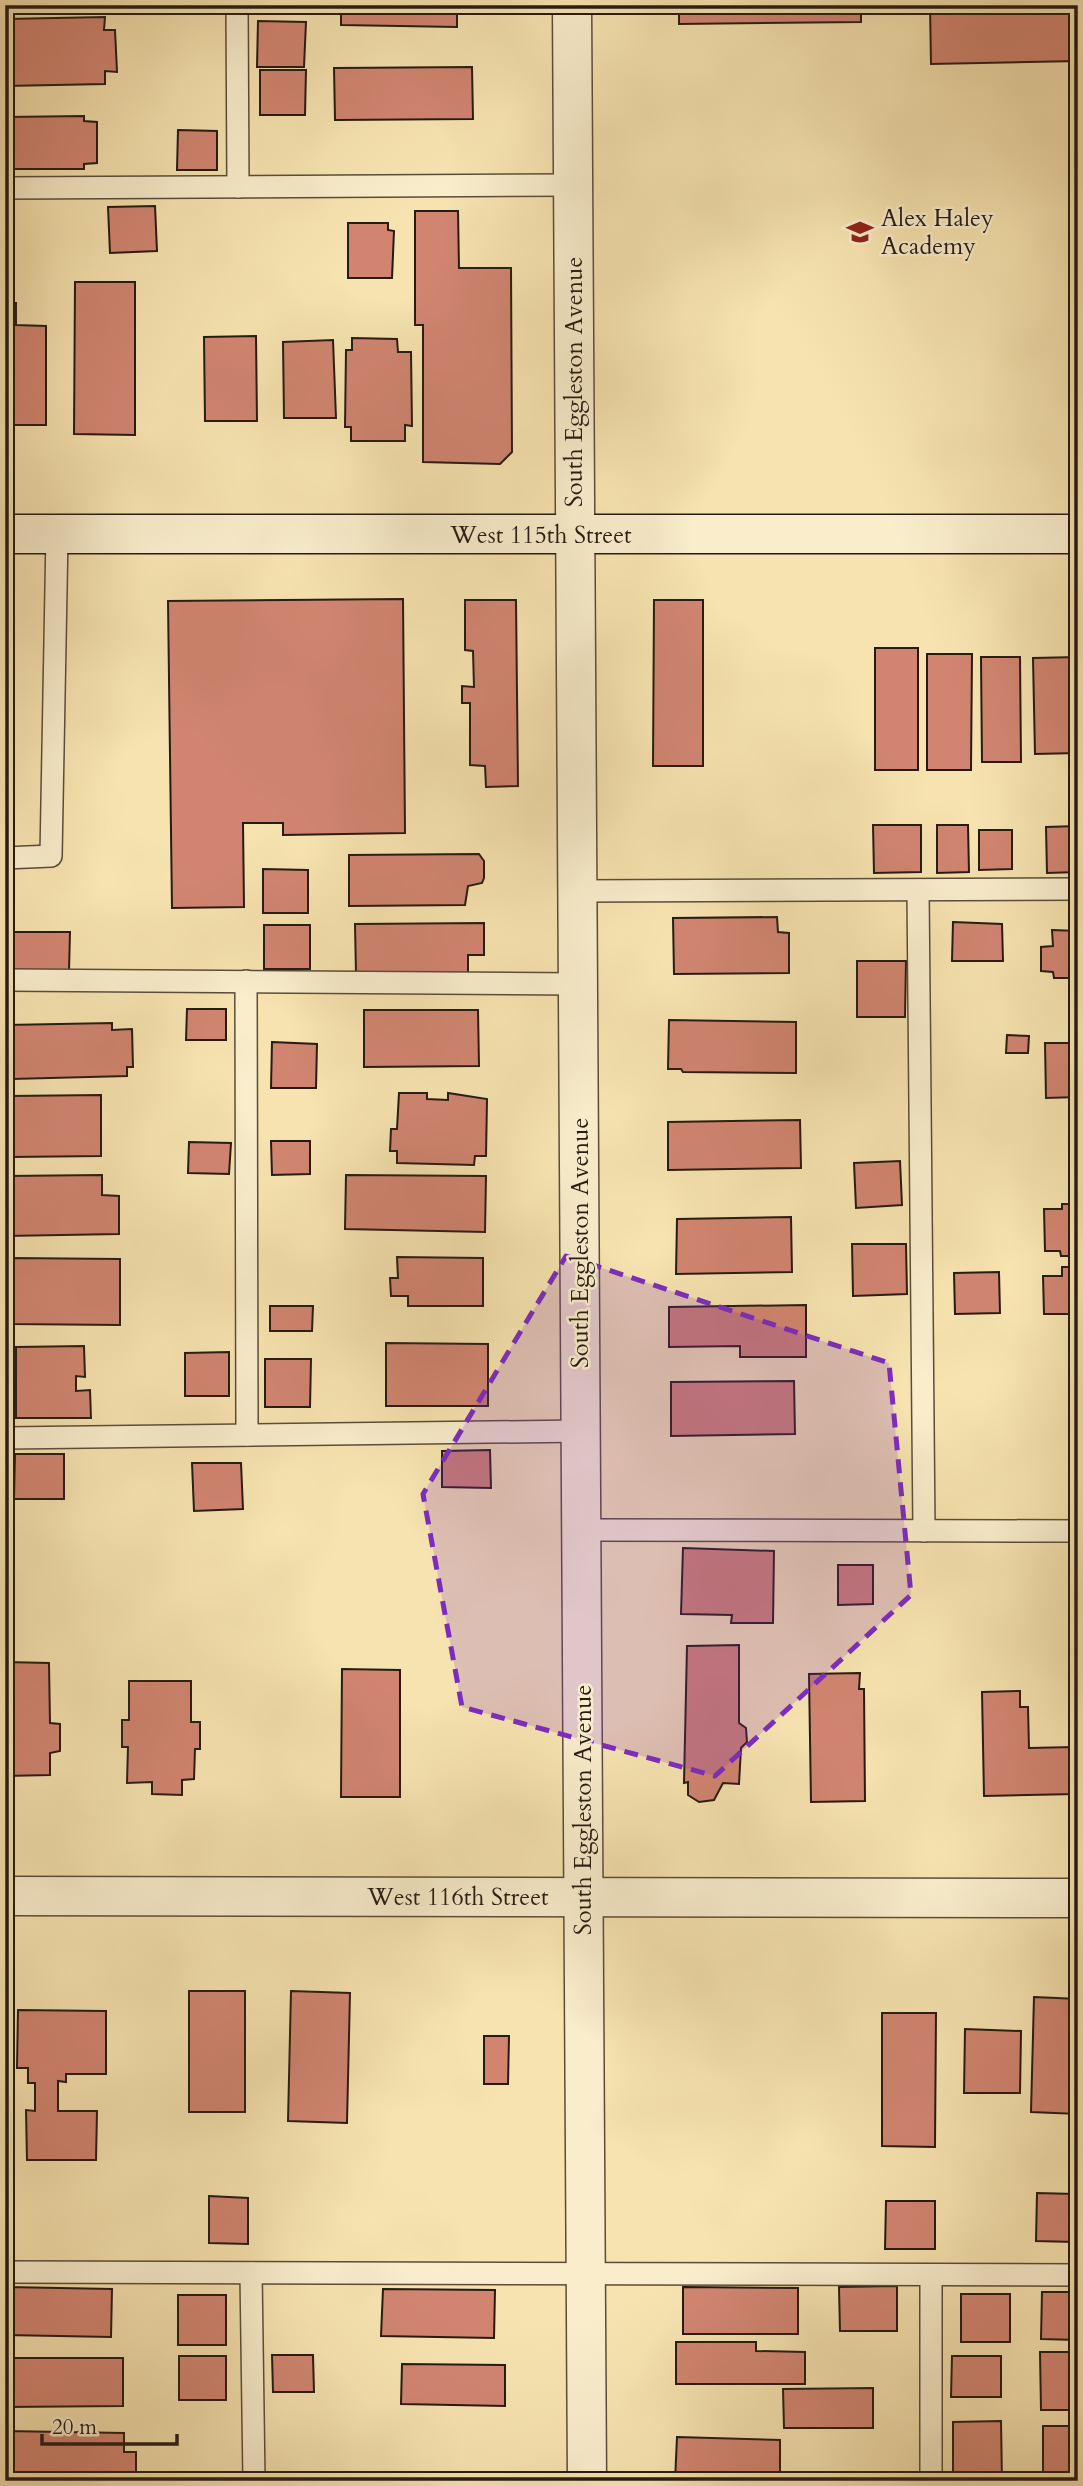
<svg xmlns="http://www.w3.org/2000/svg" width="1083" height="2486" viewBox="0 0 1083 2486" font-family="Cardo,serif">
<rect width="100%" height="100%" fill="#f6e3b0"/>
<filter id="stains"><feTurbulence type="fractalNoise" baseFrequency=".00286" numOctaves="4"/><feColorMatrix values="0 0 0 0 .2 0 0 0 0 .09 0 0 0 0 .02 0 0 0 .5 -.17"/></filter>
<radialGradient id="worn" r=".72"><stop offset=".6" stop-color="#630" stop-opacity="0"/><stop offset="1" stop-color="#630" stop-opacity=".3"/></radialGradient>
<!-- building -->
<g fill="#d18571" stroke="#261b13" stroke-width="2">
<polygon points="341,5 457,5 457,27 341,25"/>
<polygon points="679,5 861,5 861,22 679,24"/>
<polygon points="930,5 1078,5 1078,61 931,64"/>
<polygon points="105,17 104,30 115,30 117,72 105,71 105,84 5,86 5,19"/>
<polygon points="258,21 306,22 304,67 257,67"/>
<polygon points="472,67 473,119 335,120 334,68"/>
<polygon points="260,70 306,70 305,115 260,115"/>
<polygon points="84,116 84,121 97,122 97,163 84,164 84,169 5,169 5,117"/>
<polygon points="178,130 217,131 217,170 177,170"/>
<polygon points="155,206 157,251 110,253 108,207"/>
<polygon points="415,211 458,211 459,268 511,268 512,452 500,464 423,462 423,325 415,325"/>
<polygon points="348,223 388,223 388,230 394,231 392,278 348,278"/>
<polygon points="75,282 135,282 135,435 74,434"/>
<polygon points="5,303 16,303 16,325 46,326 46,425 5,425"/>
<polygon points="256,336 257,421 205,421 204,337"/>
<polygon points="352,338 397,339 398,352 411,352 412,426 405,425 405,441 351,441 351,427 345,427 346,350 352,350"/>
<polygon points="333,340 336,418 284,418 283,342"/>
<polygon points="403,599 405,833 283,835 283,823 243,823 244,907 172,908 168,601"/>
<polygon points="465,600 516,600 518,786 486,787 485,766 470,765 470,703 462,703 462,686 474,687 473,651 465,650"/>
<polygon points="654,600 703,600 703,766 653,766"/>
<rect x="875" y="648" width="43" height="122"/>
<polygon points="927,654 972,654 971,770 927,770"/>
<polygon points="981,657 1020,657 1021,762 982,762"/>
<polygon points="1078,657 1078,753 1035,754 1033,658"/>
<polygon points="873,825 921,825 921,872 874,873"/>
<polygon points="937,825 968,825 969,872 937,873"/>
<polygon points="1078,826 1078,872 1047,873 1046,827"/>
<polygon points="979,830 1012,830 1012,869 979,870"/>
<polygon points="479,854 484,861 484,878 482,883 468,886 465,905 349,906 349,855"/>
<polygon points="263,869 308,870 308,913 263,913"/>
<polygon points="777,917 778,932 789,933 789,973 674,974 673,918"/>
<polygon points="953,922 1002,924 1003,961 952,961"/>
<polygon points="484,923 484,955 468,955 468,973 356,974 355,924"/>
<rect x="264" y="925" width="46" height="44"/>
<polygon points="1052,930 1078,931 1078,978 1054,978 1053,972 1041,971 1041,947 1053,946"/>
<polygon points="5,932 70,932 69,971 5,971"/>
<polygon points="857,961 906,961 905,1017 857,1017"/>
<polygon points="187,1009 226,1009 226,1040 186,1040"/>
<polygon points="364,1010 478,1010 479,1066 364,1067"/>
<polygon points="669,1020 796,1022 796,1073 683,1072 681,1069 668,1069"/>
<polygon points="112,1023 112,1030 132,1029 133,1067 127,1067 127,1076 12,1079 12,1052 7,1052 6,1025"/>
<polygon points="1007,1035 1029,1036 1028,1053 1006,1053"/>
<polygon points="272,1042 317,1044 316,1088 271,1088"/>
<polygon points="1045,1043 1078,1043 1078,1097 1046,1098"/>
<polygon points="399,1093 427,1093 427,1099 448,1100 448,1093 487,1099 486,1156 475,1156 474,1165 397,1163 397,1151 390,1151 391,1129 397,1129"/>
<polygon points="101,1095 101,1156 10,1157 9,1096"/>
<polygon points="800,1120 801,1168 668,1170 668,1122"/>
<polygon points="271,1141 310,1141 310,1174 272,1175"/>
<polygon points="189,1142 231,1143 229,1174 188,1173"/>
<polygon points="900,1161 902,1205 856,1208 854,1163"/>
<polygon points="102,1175 102,1195 119,1196 119,1234 5,1236 5,1176"/>
<polygon points="346,1175 486,1176 485,1232 345,1229"/>
<polygon points="1062,1204 1078,1204 1078,1256 1061,1256 1060,1251 1045,1251 1044,1209 1062,1209"/>
<polygon points="791,1217 792,1272 676,1274 677,1219"/>
<polygon points="852,1244 906,1244 907,1294 853,1296"/>
<polygon points="397,1257 483,1258 483,1306 408,1306 408,1296 391,1296 390,1278 398,1278"/>
<polygon points="11,1258 120,1259 120,1325 11,1324"/>
<polygon points="1062,1267 1078,1267 1078,1314 1044,1314 1043,1276 1062,1276"/>
<polygon points="999,1272 1000,1313 955,1314 954,1273"/>
<polygon points="806,1305 806,1357 740,1357 740,1346 669,1347 669,1307"/>
<polygon points="270,1306 313,1306 312,1331 270,1331"/>
<rect x="1075" y="1329" width="3" height="41"/>
<polygon points="386,1343 488,1344 488,1406 386,1406"/>
<polygon points="84,1346 85,1377 76,1376 76,1391 90,1390 91,1418 16,1418 16,1347"/>
<polygon points="229,1352 229,1396 185,1396 185,1353"/>
<polygon points="265,1359 311,1359 310,1407 265,1407"/>
<polygon points="794,1381 795,1434 671,1436 671,1382"/>
<polygon points="490,1450 491,1488 442,1487 442,1451"/>
<polygon points="15,1454 64,1454 64,1499 14,1499"/>
<polygon points="192,1463 241,1463 243,1509 194,1511"/>
<polygon points="683,1548 774,1551 773,1623 731,1623 732,1615 681,1614"/>
<polygon points="838,1565 873,1565 873,1604 838,1605"/>
<polygon points="739,1645 739,1723 746,1728 747,1742 741,1748 739,1784 723,1783 714,1800 699,1802 688,1795 688,1782 684,1783 687,1646"/>
<polygon points="5,1662 49,1663 50,1723 60,1724 60,1751 50,1753 50,1775 5,1776"/>
<polygon points="342,1669 400,1670 400,1797 341,1797"/>
<polygon points="860,1673 859,1689 864,1689 865,1801 811,1802 809,1674"/>
<polygon points="129,1681 191,1681 191,1722 200,1722 200,1749 195,1749 194,1779 182,1780 182,1795 152,1794 152,1782 127,1783 128,1747 122,1747 122,1720 129,1720"/>
<polygon points="1020,1691 1020,1707 1028,1707 1029,1748 1074,1747 1075,1794 984,1796 982,1692"/>
<rect x="189" y="1991" width="56" height="121"/>
<polygon points="291,1991 350,1993 347,2123 288,2121"/>
<polygon points="1034,1997 1078,1999 1078,2114 1031,2112"/>
<polygon points="18,2010 106,2011 106,2074 66,2074 66,2082 58,2081 58,2111 97,2111 96,2160 27,2160 26,2110 35,2111 35,2083 28,2083 28,2068 17,2068"/>
<polygon points="882,2013 936,2013 935,2147 882,2146"/>
<polygon points="965,2029 1021,2031 1020,2093 964,2093"/>
<polygon points="484,2036 509,2036 508,2084 484,2084"/>
<polygon points="1037,2193 1075,2194 1074,2242 1036,2241"/>
<polygon points="209,2196 248,2198 248,2244 209,2243"/>
<polygon points="886,2201 935,2201 935,2249 885,2249"/>
<polygon points="897,2286 897,2331 840,2331 839,2287"/>
<polygon points="6,2287 112,2289 111,2337 5,2335"/>
<polygon points="683,2287 798,2288 798,2334 683,2334"/>
<polygon points="383,2289 495,2290 494,2338 381,2336"/>
<polygon points="1042,2292 1078,2292 1078,2340 1041,2339"/>
<rect x="961" y="2294" width="49" height="48"/>
<rect x="178" y="2295" width="48" height="50"/>
<polygon points="676,2342 756,2342 756,2351 805,2352 805,2384 676,2384"/>
<polygon points="1040,2352 1078,2352 1078,2410 1041,2410"/>
<polygon points="272,2355 313,2355 314,2392 273,2392"/>
<rect x="179" y="2356" width="47" height="44"/>
<polygon points="952,2356 1001,2356 1001,2397 951,2397"/>
<polygon points="5,2358 123,2358 123,2406 5,2407"/>
<polygon points="402,2364 505,2365 505,2406 401,2404"/>
<polygon points="873,2388 873,2428 784,2428 783,2389"/>
<polygon points="1001,2421 1002,2481 953,2481 953,2422"/>
<rect x="1043" y="2426" width="35" height="55"/>
<polygon points="5,2431 124,2433 124,2452 136,2452 136,2481 5,2481"/>
<polygon points="677,2437 780,2440 780,2478 724,2476 724,2481 675,2481"/>
</g>
<g fill="none" stroke-linecap="round" stroke-linejoin="round">
<!-- lane casing -->
<g stroke="#5a4d3a" stroke-width="24">
<g id="lane">
<polyline points="237,5 238,187"/>
<polyline points="5,188 573,185"/>
<polyline points="5,858 51,856 57,535"/>
<polyline points="918,890 924,1531"/>
<polyline points="578,891 1078,889"/>
<polyline points="5,980 578,984"/>
<polyline points="246,981 247,1435"/>
<polyline points="5,1438 581,1431"/>
<polyline points="582,1530 1078,1531"/>
<polyline points="5,2272 1078,2275"/>
<polyline points="251,2273 254,2481"/>
<polyline points="931,2275 931,2481"/>
</g>
</g>
<!-- street casing -->
<g stroke="#5a4d3a" stroke-width="41">
<g id="street">
<polyline points="572,5 587,2481"/>
<polyline points="5,1896 1078,1898"/>
</g>
</g>
<!-- secondary casing -->
<g stroke="#261b13" stroke-width="41">
<polyline id="secondary" points="5,534 1078,534"/>
</g>
<!-- lane -->
<use href="#lane" stroke="#f9edcc" stroke-width="21"/>
<!-- street -->
<use href="#street" stroke="#f9edcc" stroke-width="38"/>
<!-- secondary -->
<use href="#secondary" stroke="#f9edcc" stroke-width="38"/>
</g>
<!-- marked area -->
<path fill="#7b2cbf" fill-opacity="0.2" stroke="#7b2cbf" stroke-width="5" stroke-dasharray="14 9" stroke-linejoin="round" d="M566 1256 889 1363 911 1595 715 1776 462 1707 423 1494Z"/>
<!-- icons -->
<defs>
<g id="school-bare" transform="scale(2.1)"><path d="M0-5L7-2L0 1L-7-2ZM-4 1L0 2.5L4 1V4Q0 6-4 4Z" fill="#8f2418" stroke="#f9edcc" stroke-width="2.5" paint-order="stroke"/></g>
</defs>
<g fill-rule="evenodd">
<use href="#school-bare" x="860" y="232"/>
</g>
<g text-anchor="middle" dominant-baseline="central" stroke-width="5" stroke-linejoin="round" paint-order="stroke">
<!-- poi labels -->
<g font-size="24" fill="#261b13" stroke="#f9edcc" text-anchor="start">
<text x="881" y="218">Alex Haley<tspan x="881" dy="28">Academy</tspan></text>
</g>
<!-- street labels -->
<g font-size="24" fill="#261b13" stroke="#f9edcc">
<text transform="translate(574 382) rotate(-90)">South Eggleston Avenue</text>
<text x="541" y="535">West 115th Street</text>
<text transform="translate(580 1243) rotate(-90)">South Eggleston Avenue</text>
<text transform="translate(583 1810) rotate(-90)">South Eggleston Avenue</text>
<text x="458" y="1897">West 116th Street</text>
</g>
</g>
<!-- margin -->
<rect width="1083" height="2486" fill="none" stroke="#f6e3b0" stroke-width="28"/>
<rect x="7" y="7" width="1069" height="2472" fill="none" stroke="#261b13" stroke-width="3.5"/>
<rect x="14" y="14" width="1055" height="2458" fill="none" stroke="#261b13" stroke-width="2"/>
<!-- scale -->
<path d="M42 2434v10h135v-10" fill="none" stroke="#261b13" stroke-width="3.5"/>
<text x="52" y="2434" font-size="21" fill="#261b13" stroke="#f9edcc" stroke-width="5" paint-order="stroke">20 m</text>
<rect width="100%" height="100%" filter="url(#stains)"/>
<rect width="100%" height="100%" fill="url(#worn)"/>
</svg>
